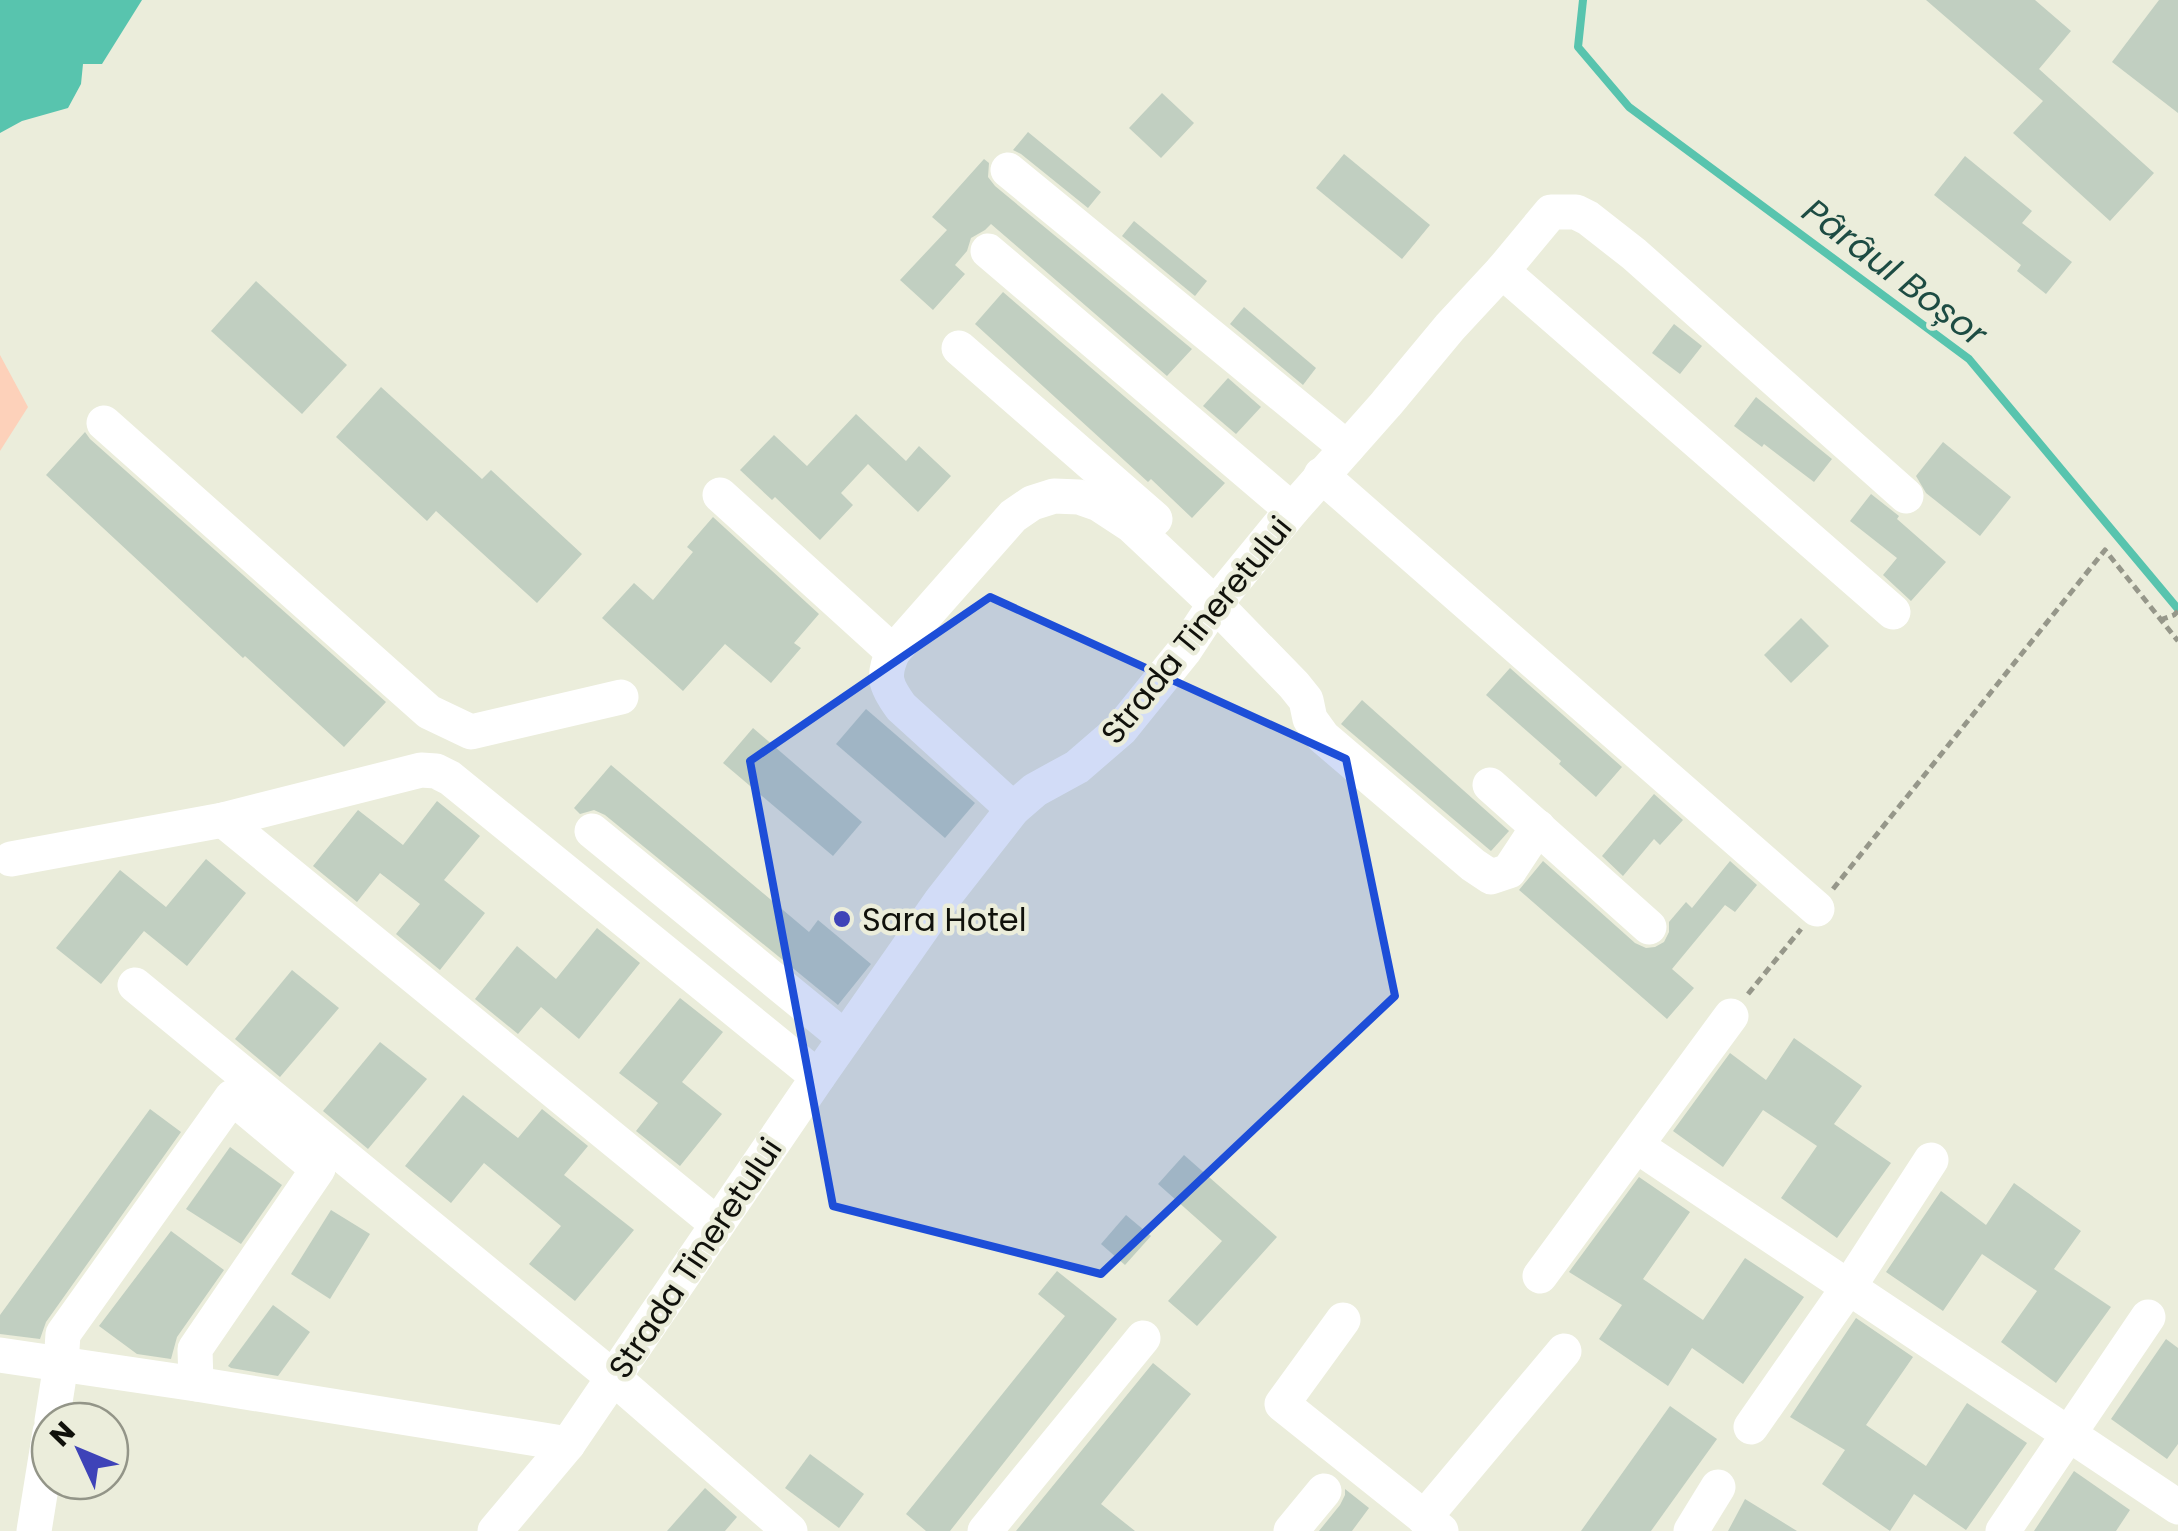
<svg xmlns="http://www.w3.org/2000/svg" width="2178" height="1531" viewBox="0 0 2178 1531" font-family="Poppins,sans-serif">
<rect width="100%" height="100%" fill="#ebeddb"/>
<!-- green -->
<polygon fill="#fdd1ba" points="0,355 28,407 0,451"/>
<!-- water -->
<polygon fill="#58c4ae" points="0,0 142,0 102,64 83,64 81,84 68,108 22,121 0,133"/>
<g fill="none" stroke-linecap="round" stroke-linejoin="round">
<!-- stream -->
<polyline stroke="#58c4ae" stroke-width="8" points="1583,0 1578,47 1629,107 1969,359 2178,609"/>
</g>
<!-- building -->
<g fill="#c1cfc1">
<polygon points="1926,0 2035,0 2071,31 2039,69 2154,173 2110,221 2013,133 2043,101"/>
<polygon points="2159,0 2178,0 2178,113 2112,62"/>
<polygon points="1162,93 1194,123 1161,158 1129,128"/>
<polygon points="1028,132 1101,192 1088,208 1021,154 1013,150"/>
<polygon points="1344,154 1430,225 1402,259 1316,188"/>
<polygon points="1965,156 2032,211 2022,223 2072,262 2046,294 2017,271 2021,265 1934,195"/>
<polygon points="984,159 989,163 988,177 995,186 1192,349 1167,376 991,224 985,230 971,238 967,251 955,265 965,274 933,310 900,280 947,230 932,217"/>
<polygon points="1134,221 1207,281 1195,296 1122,236"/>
<polygon points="256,281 347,365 302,414 211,331"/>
<polygon points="1003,292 1225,483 1192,518 1151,479 1148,482 975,324"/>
<polygon points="1244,307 1316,368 1303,385 1230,324"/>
<polygon points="1674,324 1702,346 1680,374 1652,353"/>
<polygon points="1228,378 1261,407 1236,434 1203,406"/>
<polygon points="381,387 482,479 491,470 582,554 537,603 436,511 427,521 336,437"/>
<polygon points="1756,397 1832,459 1814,482 1764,444 1762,447 1734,426"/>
<polygon points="856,414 906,461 919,446 951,476 918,512 868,464 841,493 853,505 820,540 775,497 772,500 740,470 774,435 807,466"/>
<polygon points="85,432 90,439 386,702 344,747 245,656 243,658 46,475"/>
<polygon points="1943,442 2011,497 1980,536 1926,493 1916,476"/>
<polygon points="1871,494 1899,516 1897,519 1946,562 1911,601 1883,575 1897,558 1850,521"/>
<polygon points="713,517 819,614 794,643 801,648 771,683 725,644 683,691 602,618 634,583 653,600 693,552 687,547"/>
<polygon points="1801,618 1829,646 1791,683 1764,655"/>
<polygon points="1510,668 1622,767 1596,797 1559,764 1561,761 1486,695"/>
<polygon points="1362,700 1509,831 1491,851 1341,724"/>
<polygon points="866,709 975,803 945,838 836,744"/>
<polygon points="753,728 862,822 833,856 723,763"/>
<polygon points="611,765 809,932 818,920 871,964 838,1005 605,815 594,810 580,814 574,808"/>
<polygon points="1654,794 1683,820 1660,845 1654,839 1623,876 1602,856"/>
<polygon points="437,801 480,836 444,880 485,913 440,970 396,934 420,904 380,873 357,902 313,866 358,810 403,845"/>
<polygon points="206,859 246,893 187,966 144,931 101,984 56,948 120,870 166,907"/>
<polygon points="1543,861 1635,943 1646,948 1655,947 1664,942 1669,932 1669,922 1686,902 1692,908 1730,861 1757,885 1735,912 1725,905 1672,969 1694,988 1667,1019 1519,890"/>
<polygon points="597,928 640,963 579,1039 541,1007 518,1034 475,999 517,946 556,979"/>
<polygon points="292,970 339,1008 280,1077 235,1039"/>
<polygon points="680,998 723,1032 682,1082 722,1114 680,1166 636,1131 658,1103 619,1073"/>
<polygon points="1794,1038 1862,1086 1834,1124 1891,1163 1837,1238 1781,1198 1817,1146 1763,1110 1723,1167 1673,1131 1730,1053 1766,1080"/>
<polygon points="380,1042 427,1079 368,1149 323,1111"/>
<polygon points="463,1095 518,1138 542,1109 588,1146 564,1175 634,1230 575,1301 529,1264 561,1226 484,1163 451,1203 405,1166"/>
<polygon points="150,1109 181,1132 46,1322 40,1339 0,1334 0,1315"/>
<polygon points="230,1147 282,1185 241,1244 186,1209"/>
<polygon points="1184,1155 1277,1237 1197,1326 1168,1301 1222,1241 1158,1184"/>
<polygon points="1639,1177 1690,1212 1643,1279 1703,1320 1745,1258 1804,1297 1743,1384 1692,1348 1668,1386 1599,1339 1622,1305 1569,1272"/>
<polygon points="2014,1183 2081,1231 2054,1269 2111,1307 2056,1383 2001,1342 2037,1291 1982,1254 1943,1311 1886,1272 1941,1191 1986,1225"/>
<polygon points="331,1210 370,1234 330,1299 291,1274"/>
<polygon points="1126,1215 1151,1236 1125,1265 1101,1244"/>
<polygon points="171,1231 224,1270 177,1337 171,1359 137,1354 99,1326"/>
<polygon points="1057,1271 1117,1319 950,1531 926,1531 906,1514 1065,1316 1038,1294"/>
<polygon points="273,1305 310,1332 278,1376 231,1368 228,1366"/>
<polygon points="1856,1318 1913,1357 1866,1425 1926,1466 1967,1403 2027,1443 1966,1530 1914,1494 1890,1531 1822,1484 1845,1450 1790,1417"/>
<polygon points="2166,1339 2178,1348 2178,1444 2167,1459 2111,1419"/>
<polygon points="1153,1363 1191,1394 1101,1504 1135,1531 1016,1531"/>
<polygon points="1670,1406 1717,1439 1651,1531 1581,1531"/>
<polygon points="810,1454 864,1494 839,1528 785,1488"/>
<polygon points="2074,1471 2130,1510 2116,1531 2034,1531"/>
<polygon points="705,1488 737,1517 725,1531 667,1531"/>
<polygon points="1345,1489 1369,1508 1352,1531 1319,1531 1340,1505 1345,1495"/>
<polygon points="1745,1499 1797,1531 1728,1531"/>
</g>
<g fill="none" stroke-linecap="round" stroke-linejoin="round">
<!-- path -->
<g stroke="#96978a" stroke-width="5" stroke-dasharray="8 5" stroke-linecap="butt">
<polyline points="2160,620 2174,615 2178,611"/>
<polyline points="1833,889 2105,550 2178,641"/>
<polyline points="1748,994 1801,929"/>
</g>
<!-- minor -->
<g stroke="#fff" stroke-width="35">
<polyline points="1008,170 1347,448"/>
<polyline points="988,251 1292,510"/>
<polyline points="1502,271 1893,612"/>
<polyline points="959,348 1155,519"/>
<polyline points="104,423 429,712 471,732 621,697"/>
<polyline points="1321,475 1817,909"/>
<polyline points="720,495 893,652"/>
<polyline points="1490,785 1649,927"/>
<path d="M1013 809 901 707C885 685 882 676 893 652L1013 516 1032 503 1054 496 1079 497 1099 504 1131 525 1215 604 1294 685 1306 700 1310 719 1323 737 1473 865 1491 877 1509 871 1538 827"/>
<polyline points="223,820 717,1224"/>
<polyline points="592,831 845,1038"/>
<polyline points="11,859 223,820 421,770 436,771 450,778 818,1077"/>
<polyline points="135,985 615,1379 790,1531"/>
<polyline points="1637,1146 2178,1507"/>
<polyline points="1540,1276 1731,1016"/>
<polyline points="1343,1320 1282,1404 1441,1531"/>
<polyline points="0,1355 196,1384 568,1444"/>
<polyline points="52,1421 61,1364 63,1334 232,1097 318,1169 195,1349 196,1384"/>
<polyline points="1751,1427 1848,1288 1931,1160"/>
<polyline points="1424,1518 1564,1351"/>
<polyline points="34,1531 50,1432"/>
<polyline points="495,1531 568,1444 818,1077 941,901 1013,809 1035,790 1077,767 1121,729 1184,651 1215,604 1292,510 1386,404 1450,327 1502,271 1551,212 1576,212 1588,218 1634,254 1906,496"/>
<polyline points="985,1531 1143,1338"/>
<polyline points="1291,1531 1324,1491"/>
<polyline points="1691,1531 1718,1487"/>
<polyline points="2003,1531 2148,1317"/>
</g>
</g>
<!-- marked area -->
<path fill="#1d4ed8" fill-opacity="0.2" stroke="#1d4ed8" stroke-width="8" stroke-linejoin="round" d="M990 597 1346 759 1395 996 1101 1274 833 1206 750 761Z"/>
<!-- markers -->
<circle fill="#3e43b8" stroke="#ebeddb" stroke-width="4" cx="842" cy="919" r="10"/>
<g text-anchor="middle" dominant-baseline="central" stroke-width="9" stroke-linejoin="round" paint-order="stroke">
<!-- street labels -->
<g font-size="32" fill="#10110b" stroke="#ebeddb">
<text transform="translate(1196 630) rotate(-51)">Strada Tineretului</text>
<text transform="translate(695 1258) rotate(-56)">Strada Tineretului</text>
</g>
<!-- poi labels -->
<g font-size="32" fill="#10110b" stroke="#ebeddb" text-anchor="start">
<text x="862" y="919">Sara Hotel</text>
</g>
<!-- water labels -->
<g font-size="35" font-style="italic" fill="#1d4c43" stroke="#ebeddb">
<text transform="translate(1895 272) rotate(37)">Pârâul Boșor</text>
</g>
</g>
<!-- north arrow -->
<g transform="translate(80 1451) rotate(314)"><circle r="48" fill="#ebeddb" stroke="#939588" stroke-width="2.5"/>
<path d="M0-8L18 38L0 25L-18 38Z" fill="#3e43b8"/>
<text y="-15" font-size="28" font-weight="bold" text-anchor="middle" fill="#10110b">N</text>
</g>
</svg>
